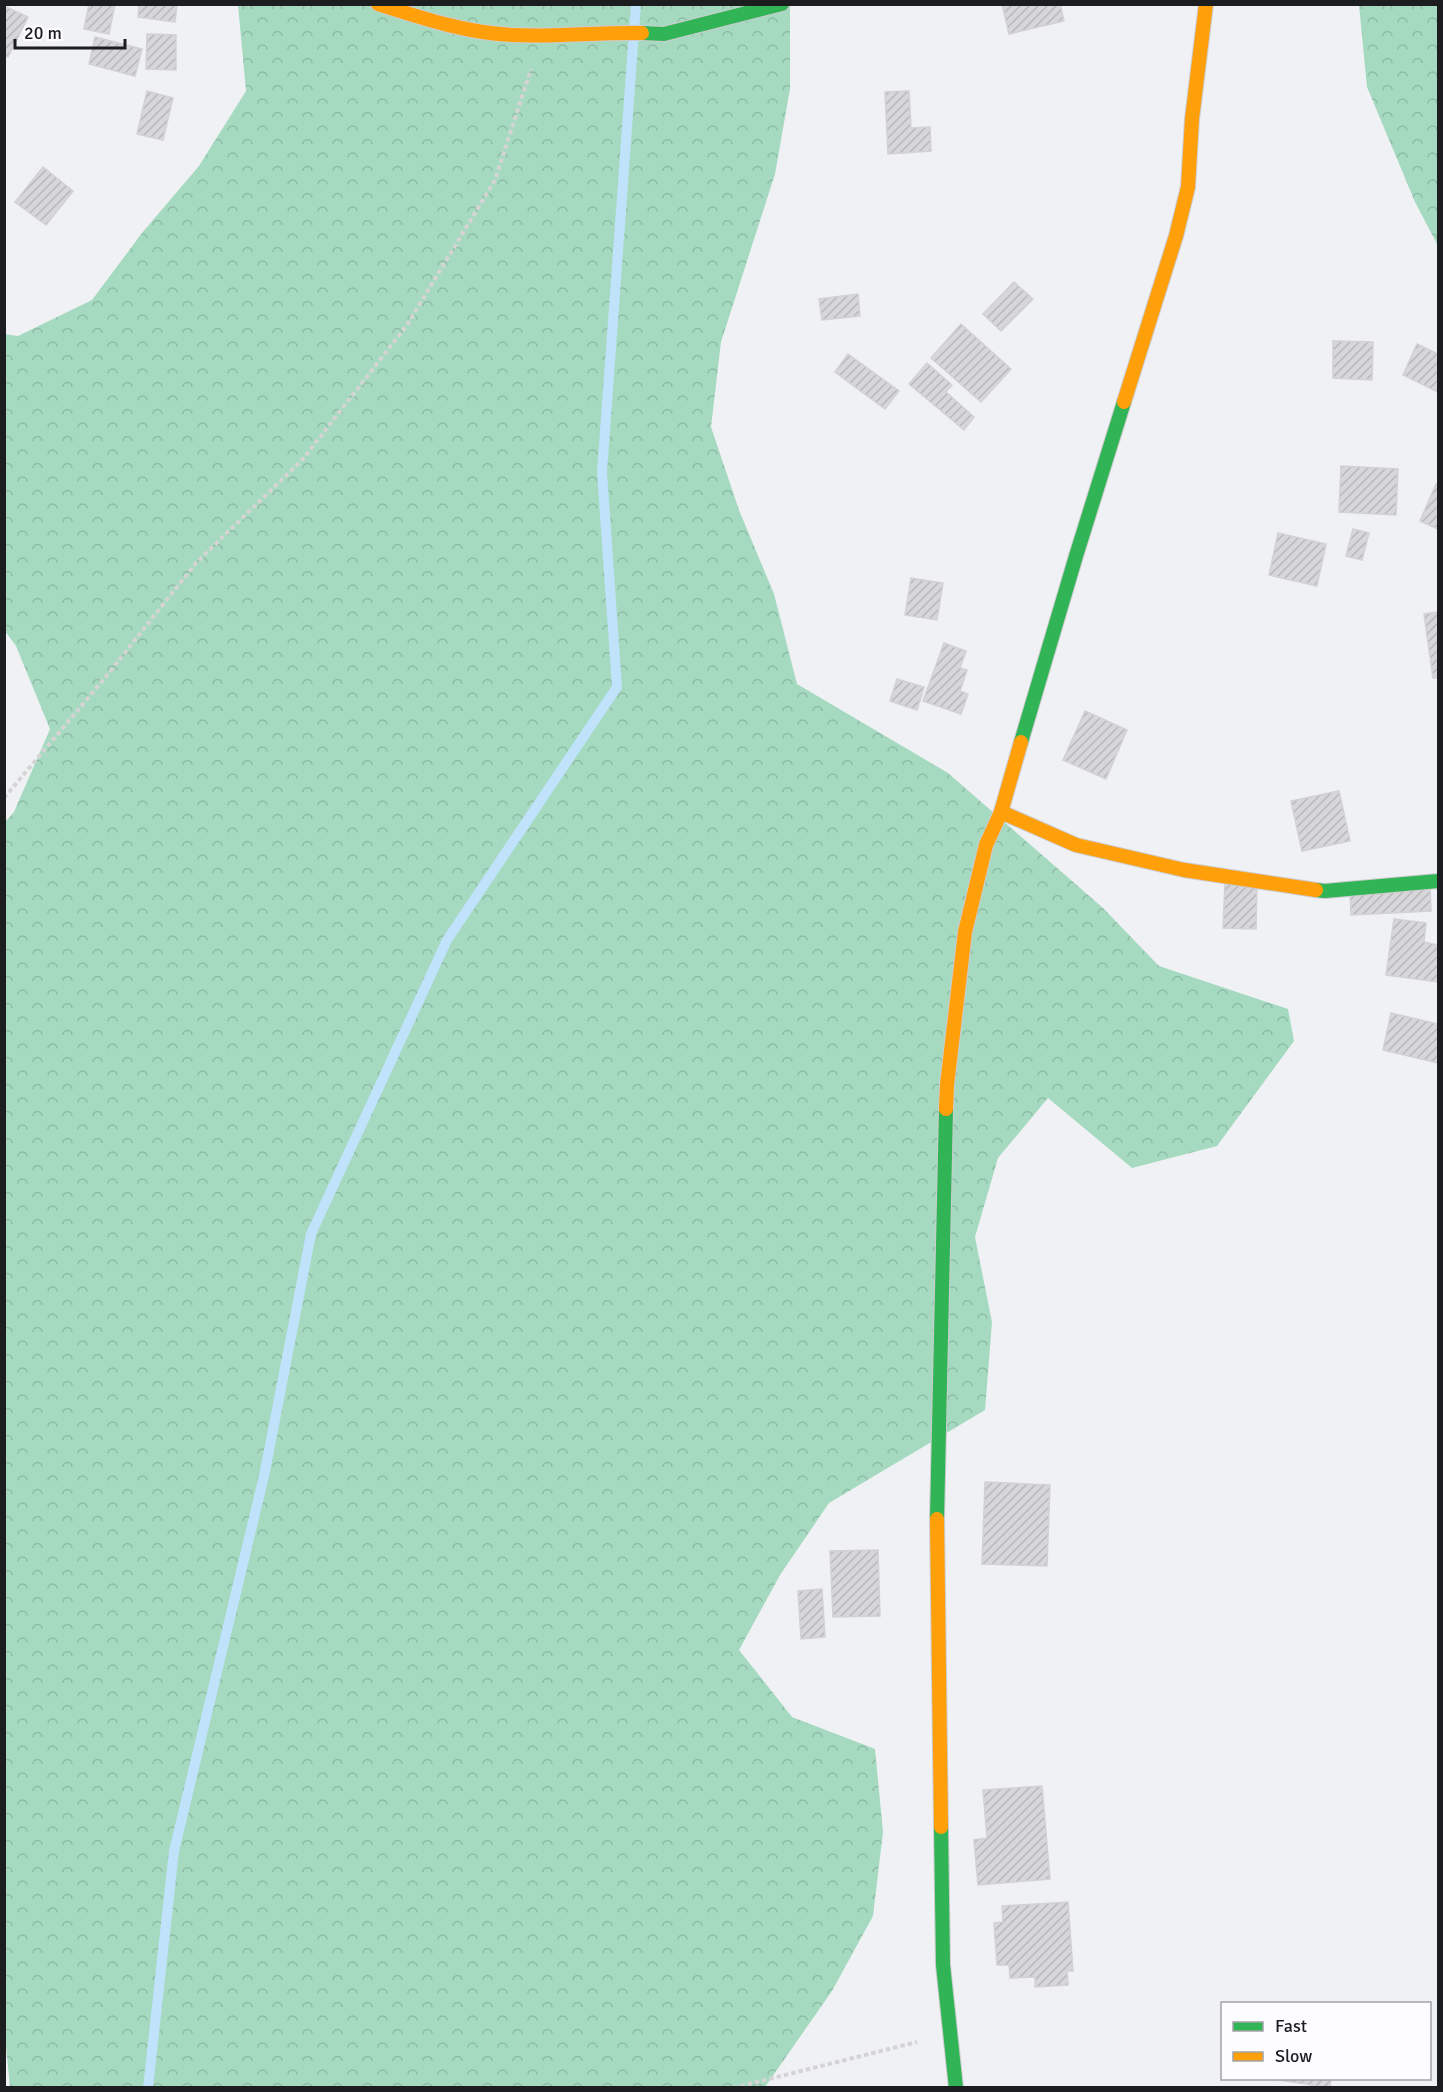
<svg xmlns="http://www.w3.org/2000/svg" width="1443" height="2092" viewBox="0 0 1443 2092" font-family="Signika,sans-serif">
<defs>
<pattern id="forest-crowns" width="20" height="18" patternUnits="userSpaceOnUse" patternTransform="scale(1.5)"><rect width="20" height="18" fill="#a5dac0"/><path d="M2 6a3 3 0 1 1 6 0M12 15a3 3 0 1 1 6 0" fill="none" stroke="#8dbba5"/></pattern>
<pattern id="building-hatch" width="6" height="6" patternUnits="userSpaceOnUse" patternTransform="scale(1.5)"><rect width="6" height="6" fill="#d7d7d9"/><path d="M-1 1l2-2M0 6l6-6M5 7l2-2" fill="none" stroke="#b8b8ba"/></pattern>
</defs>
<rect width="100%" height="100%" fill="#f0f1f4"/>
<!-- forest -->
<g fill="url(#forest-crowns)">
<polygon points="238,5 790,5 790,89 775,174 721,342 711,427 739,510 774,594 797,684 948,773 1103,908 1159,966 1288,1009 1294,1041 1217,1146 1132,1168 1048,1098 998,1158 975,1237 992,1322 985,1410 829,1503 780,1575 739,1650 792,1717 875,1749 883,1832 873,1916 832,1991 765,2087 10,2087 4,2026 4,823 14,812 50,729 16,646 5,631 4,334 18,336 92,300 142,233 199,166 246,91"/>
<polygon points="1359,5 1438,5 1438,246 1415,202 1367,87"/>
</g>
<g fill="none" stroke-linecap="round" stroke-linejoin="round">
<!-- stream -->
<polyline stroke="#c0e2fa" stroke-width="10" points="148,2088 174,1851 264,1476 311,1234 447,940 617,687 602,472 636,4"/>
</g>
<!-- building -->
<g fill="url(#building-hatch)" stroke="#d2d2d3" stroke-width="1.5">
<polygon points="89,4 115,4 109,34 84,29"/>
<polygon points="139,4 177,4 175,22 138,17"/>
<polygon points="1002,4 1060,4 1064,21 1009,34"/>
<polygon points="4,6 28,17 8,57 4,55"/>
<polygon points="147,34 176,35 176,70 146,69"/>
<polygon points="95,37 142,49 135,76 89,64"/>
<polygon points="147,91 173,98 163,140 137,134"/>
<polygon points="909,91 911,128 930,127 931,151 888,154 885,92"/>
<polygon points="43,167 73,191 46,225 15,202"/>
<polygon points="1014,282 1033,299 1001,331 983,314"/>
<polygon points="858,294 860,316 822,320 819,299"/>
<polygon points="961,324 1011,369 981,402 931,358"/>
<polygon points="1333,341 1373,342 1372,380 1333,378"/>
<polygon points="1417,344 1438,354 1438,392 1403,375"/>
<polygon points="848,354 899,391 885,409 835,372"/>
<polygon points="927,363 952,385 946,392 974,417 964,430 909,384"/>
<polygon points="1341,466 1398,469 1396,515 1339,512"/>
<polygon points="1436,484 1438,485 1438,529 1420,521"/>
<polygon points="1353,529 1369,533 1362,560 1346,556"/>
<polygon points="1278,533 1326,544 1317,586 1269,575"/>
<polygon points="911,578 943,583 937,620 905,615"/>
<polygon points="1438,612 1438,678 1433,678 1424,614"/>
<polygon points="944,643 966,651 960,668 967,670 960,691 968,694 961,714 923,701"/>
<polygon points="897,679 924,687 917,710 890,701"/>
<polygon points="1085,711 1127,730 1106,779 1063,760"/>
<polygon points="1339,791 1350,841 1302,851 1291,801"/>
<polygon points="1225,882 1257,883 1256,929 1223,928"/>
<polygon points="1430,887 1431,911 1351,915 1350,890"/>
<polygon points="1394,919 1426,923 1424,942 1438,945 1438,982 1386,975"/>
<polygon points="1391,1013 1438,1024 1438,1063 1383,1050"/>
<polygon points="985,1482 1050,1485 1047,1566 982,1564"/>
<polygon points="878,1550 880,1616 833,1617 830,1551"/>
<polygon points="822,1589 825,1637 801,1639 798,1591"/>
<polygon points="1042,1786 1050,1879 978,1885 974,1840 987,1838 983,1790"/>
<polygon points="1068,1902 1073,1971 1067,1971 1068,1985 1035,1987 1035,1977 1010,1978 1009,1965 997,1965 994,1923 1003,1922 1002,1906"/>
<polygon points="1267,2078 1331,2078 1330,2088"/>
</g>
<g fill="none" stroke-linecap="round" stroke-linejoin="round">
<!-- fast casing -->
<g stroke="#ccccce" stroke-width="16">
<g id="fast">
<polyline points="642,33 664,34 782,4"/>
<polyline points="1021,742 1076,556 1124,402"/>
<polyline points="1316,890 1325,891 1438,881"/>
<polyline points="937,1519 946,1109"/>
<polyline points="941,1827 943,1965 956,2088"/>
</g>
</g>
<!-- slow casing -->
<g stroke="#ccccce" stroke-width="16">
<g id="slow">
<path d="M378 4C422 18 466 33 513 35 556 37 599 32 642 33"/>
<polyline points="1124,402 1176,236 1188,187 1192,119 1206,4"/>
<polyline points="1001,812 1076,845 1184,870 1316,890"/>
<polyline points="946,1109 947,1085 965,932 986,845 1001,812 1021,742"/>
<polyline points="937,1519 941,1827"/>
</g>
</g>
<!-- path -->
<g stroke="#d4d4d5" stroke-width="4" stroke-dasharray="4.5 3" stroke-linecap="butt">
<polyline points="4,798 104,679 196,563 303,459 407,325 495,180 531,69"/>
<polyline points="733,2088 917,2042"/>
</g>
<!-- fast -->
<use href="#fast" stroke="#30b455" stroke-width="14"/>
<!-- slow -->
<use href="#slow" stroke="#ff9f0a" stroke-width="14"/>
</g>
<!-- border -->
<rect width="1443" height="2092" fill="none" stroke="#1c1d1e" stroke-width="12"/>
<!-- legend -->
<rect x="1221" y="2002" width="210" height="78" fill="#fdfdff" stroke="#a3a3a5" stroke-width="1.5"/>
<rect x="1233" y="2022" width="30" height="9" fill="#30b455" stroke="#a3a3a5" stroke-width="1.5"/>
<text x="1275" y="2032" font-size="18" fill="#1c1d1e">Fast</text>
<rect x="1233" y="2052" width="30" height="9" fill="#ff9f0a" stroke="#a3a3a5" stroke-width="1.5"/>
<text x="1275" y="2062" font-size="18" fill="#1c1d1e">Slow</text>
<!-- scale -->
<path d="M15 39v9h110v-9" fill="none" stroke="#1c1d1e" stroke-width="3"/>
<text x="24" y="39" font-size="18" fill="#1c1d1e" stroke="#fdfdff" stroke-width="4.5" paint-order="stroke">20 m</text>
</svg>
